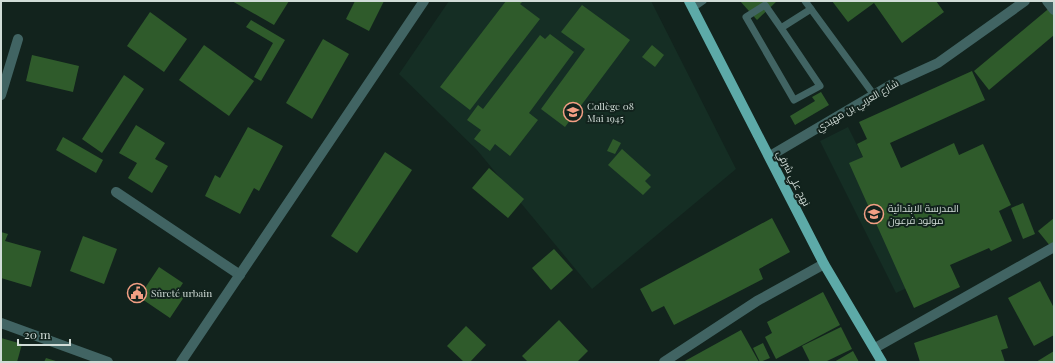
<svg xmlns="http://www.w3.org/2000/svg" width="1055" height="363" viewBox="0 0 1055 363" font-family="'Playfair Display',Cairo,serif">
<rect width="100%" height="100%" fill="#12231d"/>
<!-- built -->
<g fill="#152e24">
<polygon points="449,1 651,1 736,169 592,289 477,150 399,74"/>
<polygon points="848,127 928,288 909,287 896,293 820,141"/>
</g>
<!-- building -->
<g fill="#2f5b2b">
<polygon points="232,1 289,1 274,25"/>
<polygon points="355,1 384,1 369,31 346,19"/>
<polygon points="506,1 523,1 520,4 540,19 470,110 440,87"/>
<polygon points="740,1 777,1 757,20"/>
<polygon points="832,1 936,1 944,12 902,43 874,3 848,22"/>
<polygon points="582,5 630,40 565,127 541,109 585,49 561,32"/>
<polygon points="1053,5 1054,35 989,90 974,71"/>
<polygon points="150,12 187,39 164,72 127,46"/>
<polygon points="251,20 285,40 261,81 254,77 273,43 246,27"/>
<polygon points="550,34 574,52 529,113 538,120 510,156 495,144 490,151 474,139 481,130 467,120 478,105 483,109 540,35 545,39"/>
<polygon points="323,39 349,54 312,119 286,103"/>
<polygon points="204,45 254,81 229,116 179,80"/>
<polygon points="652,45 664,55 655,67 642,57"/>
<polygon points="32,55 79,66 73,92 26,81"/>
<polygon points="972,71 985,100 890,143 901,168 954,143 959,155 983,144 1011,205 999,211 1012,241 991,251 989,248 950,265 960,287 914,308 849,163 863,157 857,144 867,139 859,122"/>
<polygon points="124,75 144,89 102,153 82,139"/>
<polygon points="821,92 829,105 795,125 790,116 815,101 812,97"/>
<polygon points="136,125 165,143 155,159 168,166 152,193 128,178 137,163 119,153"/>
<polygon points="248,127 283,146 259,191 254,188 240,214 205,196 215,175 220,178"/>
<polygon points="63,137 103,160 96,173 56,150"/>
<polygon points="613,139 621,143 615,154 607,151"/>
<polygon points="622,149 651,175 645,181 651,187 643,195 608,165"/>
<polygon points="385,152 412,170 357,253 331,236"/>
<polygon points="489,168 524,199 508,218 472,188"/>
<polygon points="1023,203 1035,234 1023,239 1011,208"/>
<polygon points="772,218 790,252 759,269 763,279 674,325 664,306 652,312 640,289"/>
<polygon points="1054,218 1054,244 1051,247 1038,231"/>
<polygon points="1,232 8,234 5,241 41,251 31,287 1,278"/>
<polygon points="83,236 117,249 104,284 70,271"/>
<polygon points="554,249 573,270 551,290 532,268"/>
<polygon points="159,267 183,283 177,292 184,297 170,318 139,297"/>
<polygon points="1040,281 1054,308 1054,335 1034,346 1008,298"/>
<polygon points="823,292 840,325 776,359 765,337 772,333 767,322"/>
<polygon points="997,315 1008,348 1001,350 1005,362 920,362 914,343"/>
<polygon points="559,320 588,351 577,362 528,362 522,356"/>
<polygon points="466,326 486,345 470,362 464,362 447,346"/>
<polygon points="841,327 852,349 825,362 810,362 802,346"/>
<polygon points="741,330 759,362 683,362"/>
<polygon points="1,338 22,344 17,362 1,362"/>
<polygon points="763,343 770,358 760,362 753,348"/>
<polygon points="853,351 859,362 834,362"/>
<polygon points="1054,351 1054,362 1036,362"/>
<polygon points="46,358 59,362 44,362"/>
</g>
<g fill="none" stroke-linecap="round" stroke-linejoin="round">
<!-- lane -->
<g stroke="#416463" stroke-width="7">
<polyline points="805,1 874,95"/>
<polyline points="693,8 703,1"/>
<polyline points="781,28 820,86 794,100 746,17 765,5 781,28 811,9"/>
</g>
<!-- street -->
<g stroke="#416463" stroke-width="10">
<polyline points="1047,1 1054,10"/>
<polyline points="1,95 18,39"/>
<polyline points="770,156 894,83 938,63 1025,1"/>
<polyline points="116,192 240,275"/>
<polyline points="1,323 108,362"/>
<polyline points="875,348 1054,247"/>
<polyline points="181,362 424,1"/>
<polyline points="664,362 757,301 824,264"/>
</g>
<!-- primary -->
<polyline stroke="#5daaa8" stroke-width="10" points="689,1 824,264 882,362"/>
</g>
<!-- icons -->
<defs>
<g id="school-ring" transform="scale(1)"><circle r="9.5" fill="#12231d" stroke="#f39f84" stroke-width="1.5"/><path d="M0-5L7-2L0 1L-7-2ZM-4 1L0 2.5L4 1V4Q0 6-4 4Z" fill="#f39f84"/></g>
<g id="civic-ring" transform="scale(1)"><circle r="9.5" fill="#12231d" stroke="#f39f84" stroke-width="1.5"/><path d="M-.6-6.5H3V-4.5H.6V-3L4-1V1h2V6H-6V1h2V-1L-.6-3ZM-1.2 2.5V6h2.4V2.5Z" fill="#f39f84"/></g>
</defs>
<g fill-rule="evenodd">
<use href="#school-ring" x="573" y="112"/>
<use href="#school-ring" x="874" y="214"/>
<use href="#civic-ring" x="137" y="293"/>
</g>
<g text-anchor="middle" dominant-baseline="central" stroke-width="4" stroke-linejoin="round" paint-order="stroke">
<!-- street labels -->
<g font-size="10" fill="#d1dcd7" stroke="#12231d">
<text transform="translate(857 105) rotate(-30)">شارع العربي بن مهيدي</text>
<text transform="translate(794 178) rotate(63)">نهج علي شرفي</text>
</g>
<!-- poi labels -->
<g font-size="10" fill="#d1dcd7" stroke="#12231d" text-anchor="start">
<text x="587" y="106">Collège 08<tspan x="587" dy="12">Mai 1945</tspan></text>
<text x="888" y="208">المدرسة الابتدائية<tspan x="888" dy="12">مولود فرعون</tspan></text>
<text x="151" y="293">Sûreté urbain</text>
</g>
</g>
<!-- border -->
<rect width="1055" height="363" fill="none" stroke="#d1dcd7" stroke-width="4"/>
<!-- scale -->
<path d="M18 339v6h52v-6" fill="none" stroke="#d1dcd7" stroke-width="2"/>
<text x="24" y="339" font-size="12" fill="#d1dcd7" stroke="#12231d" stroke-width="3" paint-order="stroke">20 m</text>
</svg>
